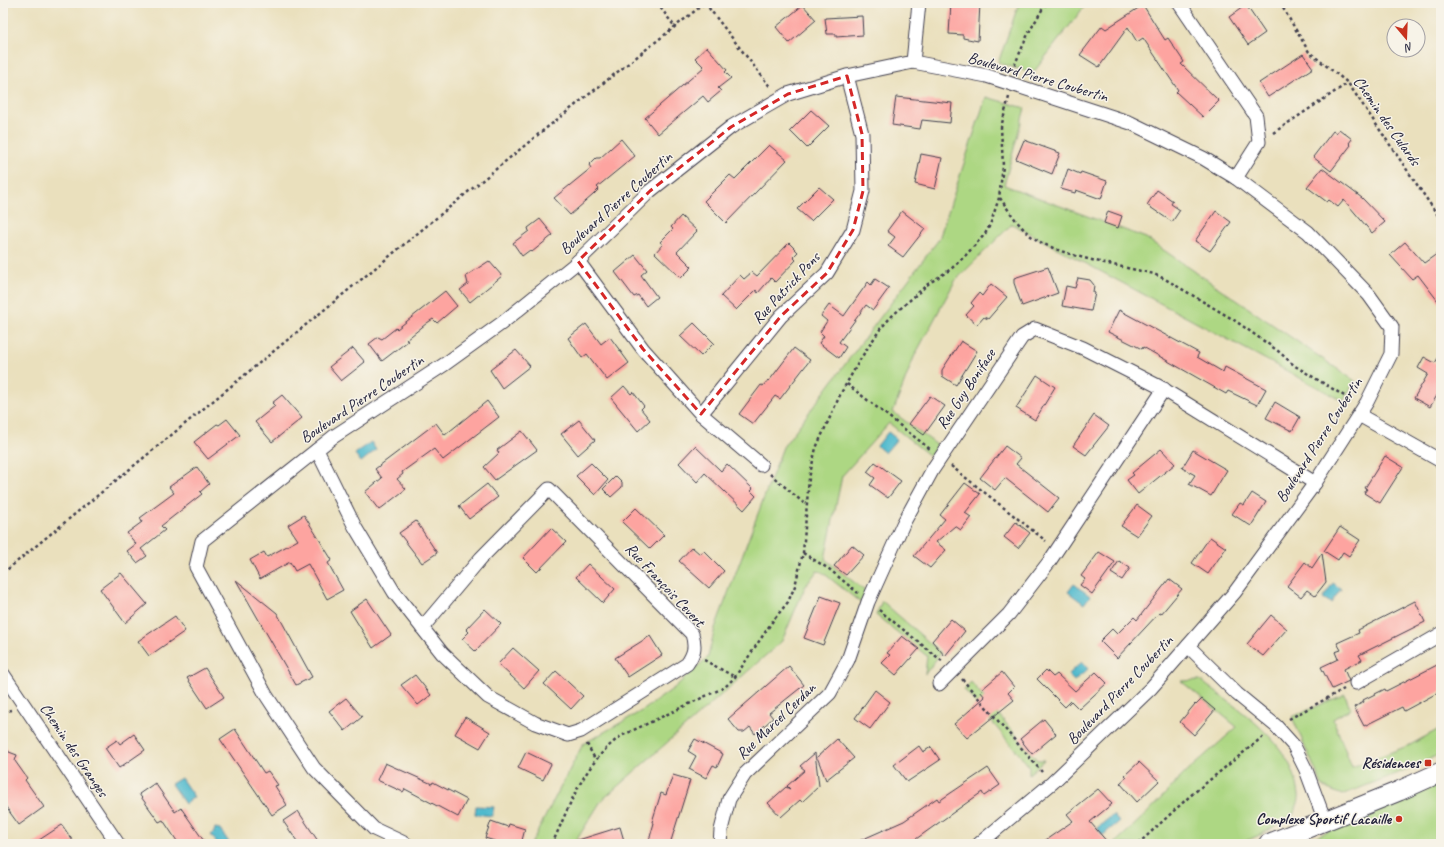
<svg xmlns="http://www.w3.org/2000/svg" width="1444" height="847" viewBox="0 0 1444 847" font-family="Caveat,sans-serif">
<rect width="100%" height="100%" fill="#f7f3e8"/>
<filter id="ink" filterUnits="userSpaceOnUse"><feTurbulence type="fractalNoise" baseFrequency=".025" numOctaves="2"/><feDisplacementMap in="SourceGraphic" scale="8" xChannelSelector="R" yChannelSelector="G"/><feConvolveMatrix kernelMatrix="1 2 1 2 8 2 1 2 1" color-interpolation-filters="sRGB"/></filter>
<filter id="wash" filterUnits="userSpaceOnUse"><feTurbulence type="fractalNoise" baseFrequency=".012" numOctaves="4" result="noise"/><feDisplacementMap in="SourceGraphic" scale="16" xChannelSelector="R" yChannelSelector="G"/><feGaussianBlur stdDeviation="0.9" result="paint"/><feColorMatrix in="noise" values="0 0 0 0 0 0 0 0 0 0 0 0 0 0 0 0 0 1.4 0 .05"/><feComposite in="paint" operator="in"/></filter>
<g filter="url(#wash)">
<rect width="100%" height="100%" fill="#eae0bd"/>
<!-- green -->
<g fill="#add783" stroke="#687c5f">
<polygon points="1019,3 1087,3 1033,73 998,63"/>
<polygon points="986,97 1025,108 1004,185 1146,238 1355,381 1343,401 1012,224 955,281 914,357 893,412 937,445 930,456 889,423 842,476 825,559 865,591 861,603 822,572 817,571 805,587 782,641 601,801 574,844 531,844 583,744 645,709 674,688 708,657 715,628 783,447 939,239"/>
<polygon points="882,601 941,653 925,674 927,656 876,615"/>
<path d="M1200 680C1238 710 1293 741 1299 795 1300 801 1295 810 1293 815L1262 834 1239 844H1114L1147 813 1185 773 1237 727 1181 681Z"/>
<polygon points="971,682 1037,760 1044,760 1029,774 1029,766 964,689"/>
<polygon points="1345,694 1350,709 1333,719 1352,767 1410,745 1441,728 1441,753 1424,763 1342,795 1323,787 1292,717"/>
<polygon points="1441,782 1441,844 1298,844 1417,795"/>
</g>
<!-- water -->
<g fill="#50bacd" stroke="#396e84">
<polygon points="888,432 897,439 885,453 877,446"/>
<polygon points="371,442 376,450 361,462 355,454"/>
<polygon points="1333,583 1341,589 1331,603 1323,598"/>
<polygon points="1074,584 1090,596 1084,604 1068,592"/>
<polygon points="1082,662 1088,669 1074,681 1068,675"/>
<polygon points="181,778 194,797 185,804 171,784"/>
<polygon points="476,806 494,807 492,816 475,814"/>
<polygon points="1113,815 1119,822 1103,835 1097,828"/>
<polygon points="215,828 220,829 230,844 218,844 211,835 214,832"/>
</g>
<g id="blocks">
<!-- building -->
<g fill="#fda4a0">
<polygon points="951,3 980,3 978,41 963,38 963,35 949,34"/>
<polygon points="803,5 816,20 789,43 776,27"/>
<polygon points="1143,5 1165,40 1168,38 1184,62 1181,64 1219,101 1203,117 1176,92 1178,90 1143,38 1137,42 1128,27 1099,67 1080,55 1102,26 1106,29"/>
<polygon points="1246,5 1265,33 1248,45 1229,17"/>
<polygon points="862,16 863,35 836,37 836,34 827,34 825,18"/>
<polygon points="707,47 727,70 725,72 731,78 718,88 721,91 708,102 703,96 658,134 645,118 704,67 695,58"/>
<polygon points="1303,54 1313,68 1268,97 1259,83"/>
<polygon points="896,97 952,103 950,123 922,120 920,129 892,125"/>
<polygon points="811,110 829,126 807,148 790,131"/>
<polygon points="1339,129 1352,139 1349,143 1351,145 1331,171 1313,157 1333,131 1336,133"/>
<polygon points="621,139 635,156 597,187 599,189 593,195 570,215 554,198 591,168 589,165 596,158 600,158"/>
<polygon points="1024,140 1060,153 1052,174 1016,159"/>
<polygon points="769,145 787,160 726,223 704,201 730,175 735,179"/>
<polygon points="921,154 942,158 935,189 915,184"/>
<polygon points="1322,168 1362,198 1385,222 1372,233 1344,200 1338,207 1329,200 1327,202 1307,187"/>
<polygon points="1068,169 1080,174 1081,172 1107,181 1101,199 1076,190 1075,193 1061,189"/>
<polygon points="819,187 833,199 811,221 797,209"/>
<polygon points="1157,190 1173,201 1171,204 1180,210 1172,222 1147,205"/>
<polygon points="902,211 925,229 903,257 888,246 895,237 887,231"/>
<polygon points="1108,211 1122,216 1118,228 1104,223"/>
<polygon points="1216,211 1231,222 1210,251 1195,241"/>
<polygon points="681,216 697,231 677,252 692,267 681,278 655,253 663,244 660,242 673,229 671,227"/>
<polygon points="540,219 553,235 532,252 530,250 522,256 513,243 529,231 528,228"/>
<polygon points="1405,242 1424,263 1441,251 1441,305 1418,275 1412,279 1390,255"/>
<polygon points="789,243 798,252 793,257 796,260 775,282 771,278 758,293 756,290 736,310 721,296 740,275 744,279 752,272 757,276"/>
<polygon points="635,255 647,270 641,275 657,297 646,306 638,295 634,297 615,272"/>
<polygon points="489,261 502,276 470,302 460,290 468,284 466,276"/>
<polygon points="1048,267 1058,293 1022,306 1014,283 1014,278"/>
<polygon points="1078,278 1090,280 1094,285 1093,292 1095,293 1091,311 1062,306 1066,286 1075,288"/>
<polygon points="875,279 889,288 873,310 866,305 839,342 846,347 839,358 819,343 824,336 820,332 827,321 821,316 829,305 844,316 868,282 871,285"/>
<polygon points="991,284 1007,297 988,319 984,317 977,325 966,315 974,306 971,303 979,293 982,296"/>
<polygon points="445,291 457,306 437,323 433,319 427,323 406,340 408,341 382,361 369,344 378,337 382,339 396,328 397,329"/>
<polygon points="1119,310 1199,353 1197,357 1223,372 1225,367 1266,389 1257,405 1228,391 1226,394 1143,347 1142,349 1108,332"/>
<polygon points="694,323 714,343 701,356 680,336"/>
<polygon points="586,324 601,344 610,337 629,363 607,380 587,354 582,358 568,338"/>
<polygon points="961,341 977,351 956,385 942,376 942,370"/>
<polygon points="353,348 365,362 341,381 329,367"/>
<polygon points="794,348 810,360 780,399 775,396 753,424 739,414 761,385 763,386 768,380 769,381"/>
<polygon points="516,350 530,366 502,388 490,370"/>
<polygon points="1441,353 1441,389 1430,407 1414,398 1428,374 1418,368 1424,357 1435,363"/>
<polygon points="1037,375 1055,387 1035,420 1016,408"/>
<polygon points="624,386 631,394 633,392 644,406 641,409 650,420 638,431 611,398"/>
<polygon points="282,395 302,418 272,442 255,422 275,406 272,403"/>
<polygon points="930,396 945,406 924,435 909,424"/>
<polygon points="487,401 499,417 443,460 434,449 402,472 403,474 397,479 406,489 379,510 365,492 382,478 375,469 436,423 445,435"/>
<polygon points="1275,402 1300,417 1292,431 1266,418"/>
<polygon points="1094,415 1109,426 1086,455 1073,446"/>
<polygon points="227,419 240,435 208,459 194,442 217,424 219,425"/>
<polygon points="579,420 595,440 578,455 561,434"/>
<polygon points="522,431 537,450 495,480 484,467 499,453 497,450"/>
<polygon points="695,446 721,471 727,464 753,489 751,491 756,496 744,510 705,473 697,482 679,463"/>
<polygon points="1005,446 1021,458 1016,464 1059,498 1048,512 1005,478 995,490 980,478"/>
<polygon points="1161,449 1175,464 1138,494 1127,480 1134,475 1132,473"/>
<polygon points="1193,450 1227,470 1211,496 1189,484 1195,475 1182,468"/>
<polygon points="1385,456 1403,467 1380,503 1364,493 1367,489 1365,488"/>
<polygon points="875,462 901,481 888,498 870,485 875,478 867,472"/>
<polygon points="591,463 608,480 595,495 576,476"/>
<polygon points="197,467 209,484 200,492 202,494 161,526 165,530 141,549 147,556 137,563 127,551 136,544 127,533 142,522 140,518 174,493 169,487"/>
<polygon points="616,476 622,482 622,487 611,497 603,489"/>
<polygon points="965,483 980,494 965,513 971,517 961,530 955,526 936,542 946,550 930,568 914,556 945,519 940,515"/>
<polygon points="487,484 498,497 469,519 459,506"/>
<polygon points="1252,493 1266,502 1251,526 1232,514 1240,503 1244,505"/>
<polygon points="1137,505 1152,516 1137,536 1121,526"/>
<polygon points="636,508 664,535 650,549 622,522"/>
<polygon points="304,515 332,560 328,563 343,590 327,599 308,564 295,571 290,562 260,579 250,560 264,552 267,557 298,540 288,525"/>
<polygon points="416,521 437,553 422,563 399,533"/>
<polygon points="1016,522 1030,533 1018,548 1004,537"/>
<polygon points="1340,527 1360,540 1349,556 1343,552 1338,560 1324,551"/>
<polygon points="551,528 566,542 537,572 523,558"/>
<polygon points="1210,537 1226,548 1208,574 1192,563"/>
<polygon points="852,545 864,555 846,575 834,566"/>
<polygon points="692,547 700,554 704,551 724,571 709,588 679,561"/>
<polygon points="1099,552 1115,562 1092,594 1080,585 1085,579 1081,576"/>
<polygon points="1322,553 1326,582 1315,596 1307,590 1301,597 1287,586 1305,562 1312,568"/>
<polygon points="1119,561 1130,568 1122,580 1111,573"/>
<polygon points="588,564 615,589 603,603 576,577"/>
<polygon points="121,573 147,604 125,623 100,589"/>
<polygon points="1169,579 1182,589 1161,614 1159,613 1117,658 1100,641 1112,629 1117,634 1134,617 1137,620"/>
<polygon points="236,580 277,613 312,677 296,685"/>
<polygon points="821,596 840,603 823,645 804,638"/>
<polygon points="367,599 391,635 373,648 350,611"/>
<polygon points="1415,601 1425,622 1359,655 1362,660 1344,669 1349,681 1332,689 1321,667 1338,659 1335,652 1341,650 1337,643 1359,633 1358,630"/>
<polygon points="485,609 501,624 475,651 462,639 469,632 466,629"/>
<polygon points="1271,615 1287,629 1263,656 1247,644"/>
<polygon points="175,616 185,631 149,656 138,641"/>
<polygon points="951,619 965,631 945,656 932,641"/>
<polygon points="650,636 662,655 628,677 615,658"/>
<polygon points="902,636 919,649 896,675 882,663 890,655 887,653"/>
<polygon points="513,648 539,671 524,688 498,664"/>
<polygon points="1441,663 1441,691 1404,711 1402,707 1364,726 1354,707 1364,702 1363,700 1385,689 1386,691"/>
<polygon points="789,666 804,685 769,713 773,718 755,734 750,727 744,732 739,732 728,719"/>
<polygon points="205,668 224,697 207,708 187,678"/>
<polygon points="1046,670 1053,677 1057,674 1075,691 1096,672 1107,683 1079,709 1071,701 1065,707 1037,679"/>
<polygon points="556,671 583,696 571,709 544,684"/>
<polygon points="1002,672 1014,687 1008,693 1014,700 967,738 954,724 985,697 980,691"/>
<polygon points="415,675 431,695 418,705 401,685"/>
<polygon points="875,690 890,702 870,729 855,718"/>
<polygon points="346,698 362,717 345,731 329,711"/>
<polygon points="1202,699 1215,710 1194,735 1180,722 1195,704 1196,705"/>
<polygon points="465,717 490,732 480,748 455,734"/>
<polygon points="1044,719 1056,734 1032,754 1020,739"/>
<polygon points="235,729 264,773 268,771 278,785 275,786 287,805 272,815 220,739"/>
<polygon points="134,734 145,750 119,768 105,748 117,740 120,744"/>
<polygon points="695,739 723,754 717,767 713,765 706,778 689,769 696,756 688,751"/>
<polygon points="837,739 854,758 826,780 817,757"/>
<polygon points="3,743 9,752 17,755 15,761 27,778 25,780 44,807 19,825 3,803"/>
<polygon points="919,746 923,752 931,747 940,760 907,782 894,765"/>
<polygon points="526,752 551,764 543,780 518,768"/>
<polygon points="815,753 819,786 802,802 800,800 781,817 768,803 786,787 790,789 787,786 805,770 800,766"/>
<polygon points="1139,762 1159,781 1137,802 1120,783 1127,777 1125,775"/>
<polygon points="385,763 432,784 433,782 467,800 458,817 405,789 403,792 377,780"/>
<polygon points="988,768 1000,785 984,796 982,792 909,844 852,844 904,821 937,798 939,801"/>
<polygon points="673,775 690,780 670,844 648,844 654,823 652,822 661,793 666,795"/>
<polygon points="155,783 175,812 181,808 206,844 179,844 163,820 159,822 139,794"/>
<polygon points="1098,789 1112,804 1090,822 1109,844 1040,844 1073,821 1067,814"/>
<polygon points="298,811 320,844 299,844 283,821"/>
<polygon points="491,821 508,827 509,824 525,829 521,844 504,844 485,838"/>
<polygon points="62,825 75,844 33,844"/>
<polygon points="620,827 625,844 575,844 575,841"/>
</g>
</g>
</g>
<g filter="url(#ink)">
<use href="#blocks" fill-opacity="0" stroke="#403e4e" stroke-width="1"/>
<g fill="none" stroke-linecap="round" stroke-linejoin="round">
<!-- street casing -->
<g stroke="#403e4e" stroke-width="15">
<g id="street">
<polyline points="1179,3 1256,116 1259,142 1236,178"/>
<polyline points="913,62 919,3"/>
<polyline points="578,261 643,349 701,414 761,465"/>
<polyline points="701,414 781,316 827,273 853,230 863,191 862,134 847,76"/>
<polyline points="1359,415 1441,461"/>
<path d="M317 450 355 527 394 592 442 653 488 697 535 723 568 735 581 731 687 664C694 654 696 647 692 634L549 489 481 558 422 628"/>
<polyline points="1188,646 1237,694 1276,726 1294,746 1306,770 1325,821"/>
<polyline points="3,674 118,844"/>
<polyline points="1356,683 1441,634"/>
<polyline points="939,684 1009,614 1049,562 1164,389"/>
<polyline points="406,844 374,829 314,768 266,695 196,567 202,541 333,437 445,364 502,323 575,264 650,191 731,127 788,94 847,76 913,62 987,76 1131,123 1203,158 1236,178 1308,232 1369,295 1392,327 1391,354 1367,402 1315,483 1235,592 1151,688 1052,783 979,844"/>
<polyline points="720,844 721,830 729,799 745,774 830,693 848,660 868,602 903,524 933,469 1022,337 1035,329 1083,348 1158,386 1315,483"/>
</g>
</g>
<!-- secondary casing -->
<g stroke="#403e4e" stroke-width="21">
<polyline id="secondary" points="1268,844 1399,791 1441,772"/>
</g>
<!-- path -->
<g stroke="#403e4e" stroke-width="2.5" stroke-dasharray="3 3" stroke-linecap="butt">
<polyline points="657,3 675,27"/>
<polyline points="705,3 771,88"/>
<polyline points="1280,3 1309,52 1348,83 1441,220"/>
<polyline points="1012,71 1028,34 1046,3"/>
<polyline points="1273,133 1348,83"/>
<path d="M1000 198C1009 211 1019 226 1031 236 1056 256 1122 266 1154 274L1165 279 1234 320 1278 351 1295 366 1351 400"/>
<polyline points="847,384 930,449"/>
<polyline points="951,466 1046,541"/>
<polyline points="770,474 806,505"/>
<polyline points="803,553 829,569 858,593"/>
<polyline points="3,573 540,133 705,3"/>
<polyline points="879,610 942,661"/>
<polyline points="704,660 735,677"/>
<polyline points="962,679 1042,772"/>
<polyline points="3,712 11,710"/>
<polyline points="1289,719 1344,689"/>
<polyline points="587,744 595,759"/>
<path d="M552 844C571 803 583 764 621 736L725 687 735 677 772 622 788 602 795 586 803 553 809 478 816 448 841 393 861 358 881 328 892 316 928 284 951 269 965 256 985 234 990 225 999 198 1003 166 1001 127 1009 97"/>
<polyline points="1138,844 1190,796 1265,735"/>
</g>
<!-- street -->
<use href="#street" stroke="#fff" stroke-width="13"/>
<!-- secondary -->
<use href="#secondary" stroke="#fff" stroke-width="19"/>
</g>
</g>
<!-- marked area -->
<path fill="none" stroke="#d62828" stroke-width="3" stroke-dasharray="8 5" stroke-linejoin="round" d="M847 76 862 134 863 191 853 230 827 273 781 316 701 414 643 349 578 261 650 191 731 127 788 94Z"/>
<!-- markers -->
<g fill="#c8321e" stroke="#f7f3e8" stroke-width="1.5">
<rect x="1424" y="759" width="8" height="8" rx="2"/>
<circle cx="1399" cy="819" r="4"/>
</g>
<g text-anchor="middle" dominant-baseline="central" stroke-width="3" stroke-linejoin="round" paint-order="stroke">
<!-- street labels -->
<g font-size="16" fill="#22223b" stroke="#f7f3e8">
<text transform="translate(1038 77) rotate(16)">Boulevard Pierre Coubertin</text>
<text transform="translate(1387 121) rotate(55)">Chemin des Culards</text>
<text transform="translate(616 203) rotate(-42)">Boulevard Pierre Coubertin</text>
<text transform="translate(786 288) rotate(-47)">Rue Patrick Pons</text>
<text transform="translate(966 389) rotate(-56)">Rue Guy Boniface</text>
<text transform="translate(362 399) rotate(-34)">Boulevard Pierre Coubertin</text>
<text transform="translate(1319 440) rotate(-57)">Boulevard Pierre Coubertin</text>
<text transform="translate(665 585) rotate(47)">Rue François Cevert</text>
<text transform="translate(1120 690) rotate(-46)">Boulevard Pierre Coubertin</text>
<text transform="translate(776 721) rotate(-44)">Rue Marcel Cerdan</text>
<text transform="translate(74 750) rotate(56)">Chemin des Granges</text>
</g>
<!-- poi labels -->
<g font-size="16" font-weight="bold" fill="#22223b" stroke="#f7f3e8" text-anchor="end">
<text x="1420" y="763">Résidences</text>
<text x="1391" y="819">Complexe Sportif Lacaille</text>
</g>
</g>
<!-- margin -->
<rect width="1444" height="847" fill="none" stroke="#f7f3e8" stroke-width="16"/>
<!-- north arrow -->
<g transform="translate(1406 38) rotate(161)"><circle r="19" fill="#f7f3e8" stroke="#a29fa3"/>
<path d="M0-3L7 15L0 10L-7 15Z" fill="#c8321e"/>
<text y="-6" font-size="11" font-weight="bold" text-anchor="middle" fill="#22223b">N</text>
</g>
</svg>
